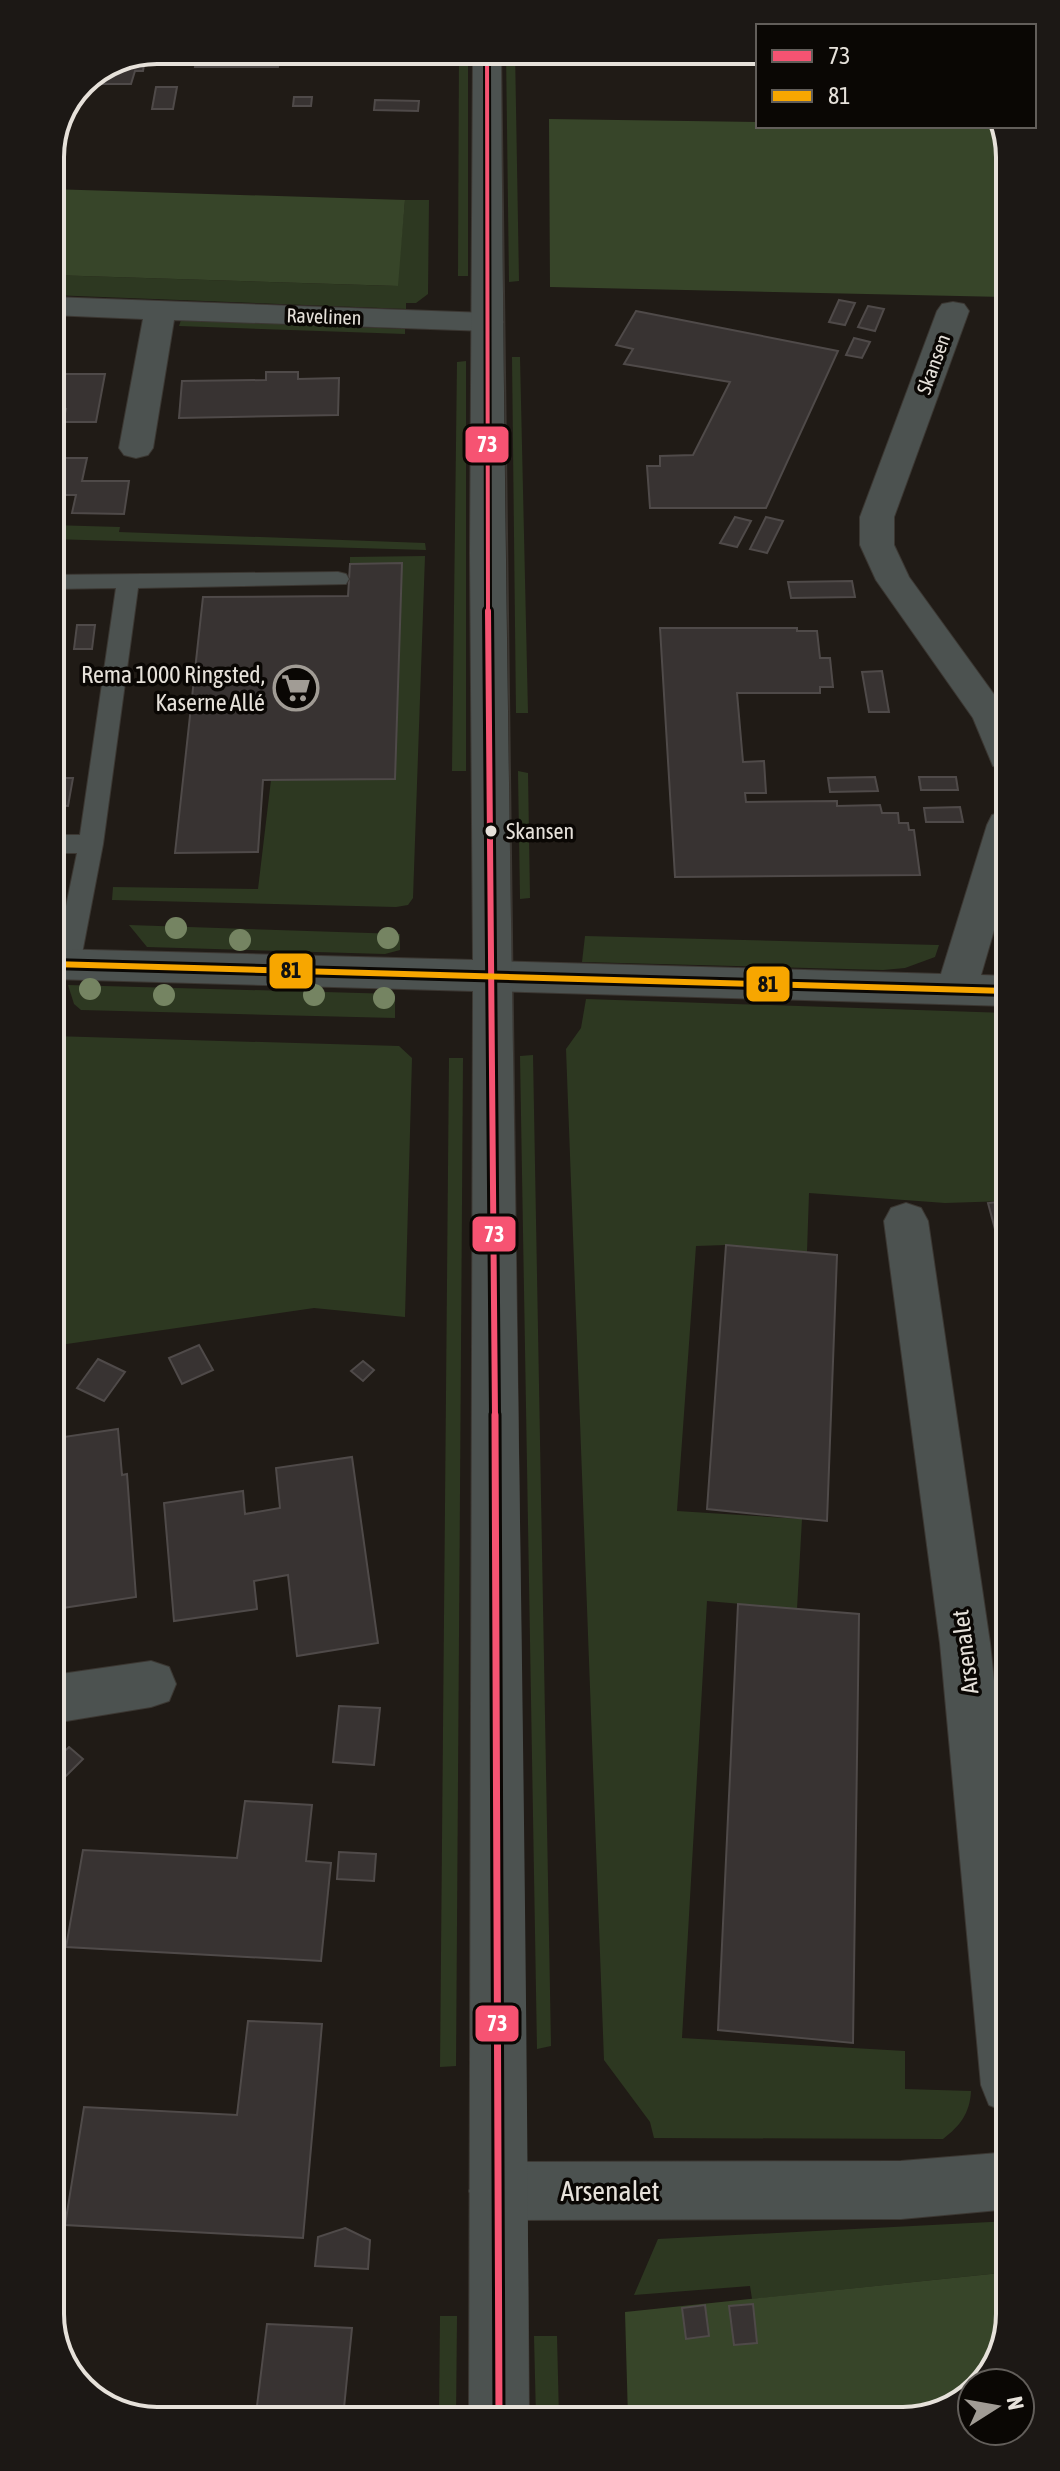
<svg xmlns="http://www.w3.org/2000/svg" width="1060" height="2471" viewBox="0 0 1060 2471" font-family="'Asap Condensed',sans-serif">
<rect width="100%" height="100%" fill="#201b16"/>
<!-- green -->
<g fill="#2d3821">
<polygon points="459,50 468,50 468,276 458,276"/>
<polygon points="506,50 515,50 519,281 509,282"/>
<polygon points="405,200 429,200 428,294 416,303 406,303 406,309 51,295 51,275 397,286"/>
<polygon points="181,320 405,329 405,334 179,326"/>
<polygon points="512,357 520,357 528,713 516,713"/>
<polygon points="466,361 466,771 452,771 457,362"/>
<polygon points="51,525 120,527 119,532 425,543 426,550 51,539"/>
<polygon points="425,556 413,898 408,905 396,907 112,900 113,887 258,889 271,780 395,779 402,564 350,564 350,557"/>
<polygon points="518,771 528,773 530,898 520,899"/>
<polygon points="129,925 400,934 400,950 385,954 147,947"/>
<polygon points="585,936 938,945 939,945 935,957 905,968 883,970 582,962"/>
<polygon points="68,985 395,994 395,1018 81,1010 74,1004"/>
<path d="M586 999 1007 1013V1201L945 1203 809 1193 807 1252 726 1245 696 1246 677 1511 802 1519 797 1609 707 1601 682 2038 905 2051V2089L971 2091C970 2113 960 2126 943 2139L654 2138 650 2122 604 2060 566 1049 581 1028Z"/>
<polygon points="52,1036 399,1046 412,1058 405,1317 314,1308 53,1346"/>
<polygon points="533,1055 551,2046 537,2049 520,1056"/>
<polygon points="449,1058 463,1058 456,2066 440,2067"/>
<polygon points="1010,2221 1010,2272 752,2299 750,2286 634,2295 658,2239"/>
<polygon points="440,2316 457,2316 456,2419 439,2419"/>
<polygon points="534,2336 557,2336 559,2418 536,2418"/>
</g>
<!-- forest -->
<g fill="#374529">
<polygon points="549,119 758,122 758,126 1004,126 1005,297 550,287"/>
<polygon points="50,189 405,200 398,286 51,275"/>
<polygon points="1010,2272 1010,2314 988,2379 982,2383 972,2383 972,2390 937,2415 628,2418 625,2312"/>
</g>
<!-- building -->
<g fill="#383332" stroke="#4f4a49" stroke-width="2">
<polygon points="198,50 281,50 278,67 195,67"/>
<polygon points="137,58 145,59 143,71 135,71 131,84 80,84"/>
<polygon points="156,87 177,87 173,109 152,109"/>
<polygon points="294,97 312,97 311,106 293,106"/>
<polygon points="375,100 419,101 418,111 374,110"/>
<polygon points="839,300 855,303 845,325 829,322"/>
<polygon points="868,306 884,309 875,331 858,327"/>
<polygon points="636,311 838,351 766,508 650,508 647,466 660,466 660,456 693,455 730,382 624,364 633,349 616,345"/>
<polygon points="854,338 870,342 862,358 846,355"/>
<polygon points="266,372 298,372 298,379 339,378 338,415 179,418 182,381 266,380"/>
<polygon points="51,374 105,374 96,422 63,422 66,409 51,409"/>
<polygon points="51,458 87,458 82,481 129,481 124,514 72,513 76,495 51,495"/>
<polygon points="735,517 751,521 737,547 720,543"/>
<polygon points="766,517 783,521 767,553 750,549"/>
<polygon points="402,563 395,779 263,780 258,852 175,853 203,597 348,596 350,564"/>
<polygon points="852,581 855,597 791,598 788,582"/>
<polygon points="77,625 95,625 92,649 74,649"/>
<polygon points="660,628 797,628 797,631 817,631 820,658 830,658 833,687 820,687 820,693 737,693 743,762 764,761 766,793 745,793 746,802 837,801 837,806 880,805 882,813 898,813 899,823 908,823 909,830 914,830 920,875 675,877"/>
<polygon points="882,671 889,712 869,712 862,672"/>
<polygon points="875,777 878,791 830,792 828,778"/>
<polygon points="919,777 956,777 958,790 921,790"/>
<polygon points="53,778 73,778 68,806 52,805"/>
<polygon points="960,807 963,822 926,822 924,808"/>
<polygon points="1007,1201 1007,1274 988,1203"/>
<polygon points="726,1245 837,1255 827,1521 707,1509"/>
<polygon points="199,1345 213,1370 182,1384 169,1358"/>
<polygon points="98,1359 125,1372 104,1401 77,1388"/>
<polygon points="363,1361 374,1370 363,1381 351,1371"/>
<polygon points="118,1429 122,1475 127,1474 136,1597 56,1609 53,1485 59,1484 57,1438"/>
<polygon points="352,1457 378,1643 297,1656 288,1575 254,1581 257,1609 174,1621 164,1503 243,1491 245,1514 280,1508 276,1468"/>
<polygon points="738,1604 859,1614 853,2043 718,2030"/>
<polygon points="339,1706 380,1708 374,1765 333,1762"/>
<polygon points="69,1747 83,1759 64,1778 54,1770 54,1761"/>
<polygon points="245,1801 312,1805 306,1861 331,1863 321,1961 66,1947 83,1850 237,1858"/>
<polygon points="339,1852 376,1854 374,1881 337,1879"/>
<polygon points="248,2021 322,2024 303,2238 65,2225 84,2107 237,2115"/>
<polygon points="345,2228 370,2240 368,2269 315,2266 318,2237"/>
<polygon points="753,2304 757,2343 734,2345 729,2306"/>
<polygon points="705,2305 709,2336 686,2339 682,2308"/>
<polygon points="267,2324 352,2328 343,2418 351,2419 150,2421 109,2405 256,2414"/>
</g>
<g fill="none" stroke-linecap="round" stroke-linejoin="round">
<!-- service casing -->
<g stroke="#3b3732" stroke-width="2">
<polygon id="service" points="338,572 346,574 349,579 346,584 138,588 103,844 80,964 76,971 67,974 58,971 54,964 77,853 52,853 52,835 80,835 116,588 51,589 51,575"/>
</g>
<!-- minor casing -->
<g stroke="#3b3732" stroke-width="2">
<g id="minor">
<polygon points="51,297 487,313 498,315 503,322 498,329 487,331 174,320 153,448 148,455 136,458 124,455 119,448 143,319 51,315"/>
<polygon points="953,302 964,304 969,311 894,517 894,545 909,577 1006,711 1006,770 993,766 973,718 876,580 860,545 860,517 937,311 942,304"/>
<polygon points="1006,811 1006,889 981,975 1007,976 1007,1006 493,991 479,987 473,976 479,965 493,961 941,974 987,825 992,815"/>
<polygon points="906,1203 921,1208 928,1221 990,1643 1009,1821 1009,2113 989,2105 981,2085 940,1643 884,1221 891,1208"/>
<polygon points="151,1661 169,1667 176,1684 169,1701 151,1707 54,1723 54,1675"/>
<polygon points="1010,2152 1010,2209 901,2219 498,2220 478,2211 469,2191 478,2171 498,2162 901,2161"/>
</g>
</g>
<!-- tertiary casing -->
<g stroke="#3b3732" stroke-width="2">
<path id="tertiary" d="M473 50H501C506 839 526 1629 529 2418H469L473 991 52 979V949L473 960 470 553Z"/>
</g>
<!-- service -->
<use href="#service" fill="#4c5250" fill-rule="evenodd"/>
<!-- minor -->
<use href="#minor" fill="#4c5250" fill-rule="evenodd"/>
<!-- tertiary -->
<use href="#tertiary" fill="#4c5250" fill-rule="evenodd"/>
<!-- bus-1-far2 casing -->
<g stroke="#0a0704" stroke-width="8">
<polyline id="bus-1-far2" points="487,50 488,613"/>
</g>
<!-- bus-1-far1 casing -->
<g stroke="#0a0704" stroke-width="12">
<polyline id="bus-1-far1" points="488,611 495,1417"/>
</g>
<!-- bus-1 casing -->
<g stroke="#0a0704" stroke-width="13">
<polyline id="bus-1" points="495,1415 499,2418"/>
</g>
<!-- bus-2 casing -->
<g stroke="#0a0704" stroke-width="12">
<polyline id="bus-2" points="52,964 1007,991"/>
</g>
<!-- bus-1-far2 -->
<use href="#bus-1-far2" stroke="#f65372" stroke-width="4"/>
<!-- bus-1-far1 -->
<use href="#bus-1-far1" stroke="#f65372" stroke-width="6"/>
<!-- bus-1 -->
<use href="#bus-1" stroke="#f65372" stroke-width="7"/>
<!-- bus-2 -->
<use href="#bus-2" stroke="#f7a600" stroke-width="6"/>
</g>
<!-- trees -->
<g fill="#758462">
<circle cx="176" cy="928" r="11"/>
<circle cx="388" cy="938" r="11"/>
<circle cx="240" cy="940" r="11"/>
<circle cx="90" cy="989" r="11"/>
<circle cx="164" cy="995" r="11"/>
<circle cx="314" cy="995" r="11"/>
<circle cx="384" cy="998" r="11"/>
</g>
<!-- icons -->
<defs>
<g id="supermarket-ring" transform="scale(2.3)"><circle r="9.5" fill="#0a0704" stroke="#a19c95" stroke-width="1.5"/><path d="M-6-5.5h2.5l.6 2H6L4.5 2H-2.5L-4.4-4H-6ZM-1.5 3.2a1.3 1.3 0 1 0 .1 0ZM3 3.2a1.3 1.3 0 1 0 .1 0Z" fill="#a19c95"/></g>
</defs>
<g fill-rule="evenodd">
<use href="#supermarket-ring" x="296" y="688"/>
</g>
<!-- markers -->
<circle fill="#e6e1da" stroke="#0a0704" stroke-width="3" cx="491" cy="831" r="7"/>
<g text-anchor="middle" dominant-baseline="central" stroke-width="7" stroke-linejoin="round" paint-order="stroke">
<!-- far-street labels -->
<g font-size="20" fill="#e6e1da" stroke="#0a0704">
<text transform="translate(324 316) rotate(2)">Ravelinen</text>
<text transform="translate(933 364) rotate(-70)">Skansen</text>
</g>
<!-- bus labels -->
<g font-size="22" fill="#e6e1da" stroke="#0a0704" text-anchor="start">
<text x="506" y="831">Skansen</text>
</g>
<!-- poi labels -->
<g font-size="24" fill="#e6e1da" stroke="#0a0704" text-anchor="end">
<text x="265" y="674">Rema 1000 Ringsted,<tspan x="265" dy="28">Kaserne Allé</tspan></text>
</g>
<!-- street labels -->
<g font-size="24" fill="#e6e1da" stroke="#0a0704">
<text transform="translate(965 1652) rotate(-97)">Arsenalet</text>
</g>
<!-- near-street labels -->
<g font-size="28" fill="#e6e1da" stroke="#0a0704">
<text x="610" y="2191">Arsenalet</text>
</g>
</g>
<!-- crop -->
<path d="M0 0H1060V2471H0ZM157 64H903A93 93 0 0 1 996 157V2314A93 93 0 0 1 903 2407H157A93 93 0 0 1 64 2314V157A93 93 0 0 1 157 64Z" fill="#1c1815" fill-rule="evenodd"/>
<path fill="none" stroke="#e6e1da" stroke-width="4" d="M157 64H903A93 93 0 0 1 996 157V2314A93 93 0 0 1 903 2407H157A93 93 0 0 1 64 2314V157A93 93 0 0 1 157 64Z"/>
<g stroke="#0a0704" stroke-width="3">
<rect x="464" y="425" width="46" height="39" rx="8" fill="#f65372"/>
<rect x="268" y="952" width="46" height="38" rx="8" fill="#f7a600"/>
<rect x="745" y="965" width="46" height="38" rx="8" fill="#f7a600"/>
<rect x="471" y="1215" width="46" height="38" rx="8" fill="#f65372"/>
<rect x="474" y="2004" width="46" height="39" rx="8" fill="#f65372"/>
</g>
<g font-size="22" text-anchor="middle" font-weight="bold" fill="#fff">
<text x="487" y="452">73</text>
<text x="494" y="1242">73</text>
<text x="497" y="2031">73</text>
</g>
<g font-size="22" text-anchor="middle" font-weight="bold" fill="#111">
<text x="291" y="978">81</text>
<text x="768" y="992">81</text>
</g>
<!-- legend -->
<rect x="756" y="24" width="280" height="104" fill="#0a0704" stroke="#625e5a" stroke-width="2"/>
<rect x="772" y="50" width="40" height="12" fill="#f65372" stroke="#625e5a" stroke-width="2"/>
<text x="828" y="64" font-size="24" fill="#e6e1da">73</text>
<rect x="772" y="90" width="40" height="12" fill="#f7a600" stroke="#625e5a" stroke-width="2"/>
<text x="828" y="104" font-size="24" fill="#e6e1da">81</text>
<!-- north arrow -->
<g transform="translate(996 2407) rotate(79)"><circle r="38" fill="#0a0704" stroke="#625e5a" stroke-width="2"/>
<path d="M0-6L14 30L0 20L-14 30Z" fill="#a19c95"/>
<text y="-12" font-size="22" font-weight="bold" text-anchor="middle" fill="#e6e1da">N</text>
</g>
</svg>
